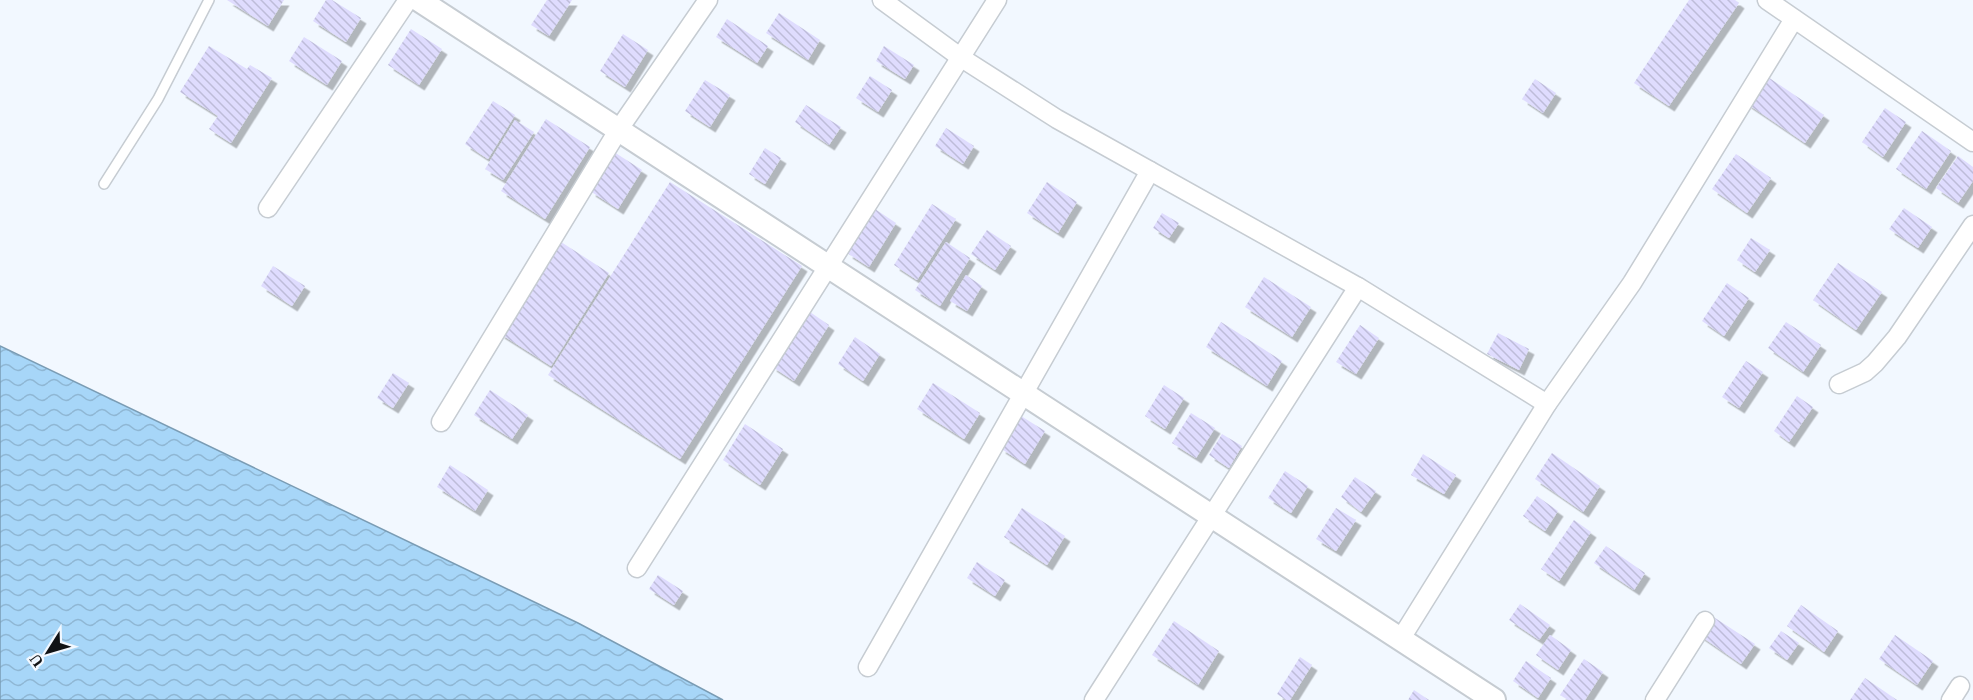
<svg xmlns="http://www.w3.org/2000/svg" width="1973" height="700" viewBox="0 0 1973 700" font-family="'Times New Roman',serif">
<defs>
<pattern id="water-waves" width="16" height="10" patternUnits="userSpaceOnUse" patternTransform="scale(1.5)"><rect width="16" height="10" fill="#a7d6f8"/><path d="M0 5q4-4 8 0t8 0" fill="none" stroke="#8fb7d4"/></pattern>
<pattern id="building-back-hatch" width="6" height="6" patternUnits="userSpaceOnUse" patternTransform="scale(1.5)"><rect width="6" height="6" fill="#dfdcfe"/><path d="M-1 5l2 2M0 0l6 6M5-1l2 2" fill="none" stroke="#bebcd9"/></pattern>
<filter id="shadow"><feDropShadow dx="5.5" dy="5.5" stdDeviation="0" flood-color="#0004"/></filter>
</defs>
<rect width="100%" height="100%" fill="#f2f8ff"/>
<!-- water -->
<polygon fill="url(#water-waves)" stroke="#7a9cb4" stroke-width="1.5" points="0,346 578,623 723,700 0,700"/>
<!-- building -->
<g fill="url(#building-back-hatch)" filter="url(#shadow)">
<polygon points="227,0 284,0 268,26"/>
<polygon points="326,0 332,0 361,18 346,42 313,21"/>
<polygon points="547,0 572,0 549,36 531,25"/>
<polygon points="1689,0 1735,0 1739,3 1669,106 1634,83"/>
<polygon points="779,13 820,40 808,60 766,33"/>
<polygon points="727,19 768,46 757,63 716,37"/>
<polygon points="411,29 442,49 419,85 388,65"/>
<polygon points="623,34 648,50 625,87 600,71"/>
<polygon points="304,37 342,61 327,85 289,61"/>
<polygon points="209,46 247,69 250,65 272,78 231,143 209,129 218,116 180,92"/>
<polygon points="884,46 914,65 905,79 876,61"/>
<polygon points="1765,75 1824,115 1805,143 1746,103"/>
<polygon points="870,76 892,90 878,112 856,98"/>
<polygon points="1535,79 1556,93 1543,113 1522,99"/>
<polygon points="705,80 730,95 710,127 685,111"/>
<polygon points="493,101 515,115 488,159 465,144"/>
<polygon points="806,105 841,127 829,145 795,122"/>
<polygon points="1885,108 1906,122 1883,157 1862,142"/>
<polygon points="546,119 590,147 545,219 501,191"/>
<polygon points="515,120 534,132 503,180 485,169"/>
<polygon points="946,128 974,146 963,164 935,146"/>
<polygon points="1922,131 1951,151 1926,189 1896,169"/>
<polygon points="765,148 781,158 765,184 749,174"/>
<polygon points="614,152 642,170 618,209 590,191"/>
<polygon points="1736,154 1771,178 1747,213 1712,189"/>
<polygon points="1958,156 1973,167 1973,181 1958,203 1936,188"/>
<polygon points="670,182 802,266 680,459 548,375"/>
<polygon points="1047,182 1077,202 1058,233 1027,213"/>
<polygon points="932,204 956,219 917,280 894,265"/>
<polygon points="1904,208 1932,227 1918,248 1889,229"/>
<polygon points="875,209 896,223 869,267 847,253"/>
<polygon points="1162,213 1179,223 1169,238 1153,228"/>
<polygon points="987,230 1011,246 995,270 971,254"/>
<polygon points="1751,238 1770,250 1755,272 1737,260"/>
<polygon points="558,240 609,273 551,366 499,333"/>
<polygon points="946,242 970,258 940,306 915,290"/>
<polygon points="1838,263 1882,292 1856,330 1813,300"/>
<polygon points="273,266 305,286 292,306 261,286"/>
<polygon points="966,275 982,286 967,311 950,301"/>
<polygon points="1264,277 1311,307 1292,337 1245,307"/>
<polygon points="1727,283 1749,298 1724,336 1702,321"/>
<polygon points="807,310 829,325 794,381 771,366"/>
<polygon points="1221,322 1282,361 1267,386 1206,347"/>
<polygon points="1786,322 1821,345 1803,372 1768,348"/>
<polygon points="1360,325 1379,338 1356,374 1336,362"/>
<polygon points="1498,333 1529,349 1519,370 1487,354"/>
<polygon points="855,337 880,354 863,381 838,364"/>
<polygon points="1746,361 1763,372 1739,408 1722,397"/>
<polygon points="393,373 409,383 393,408 377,398"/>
<polygon points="933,383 980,413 964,439 917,409"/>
<polygon points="1164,385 1184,398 1165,429 1145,416"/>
<polygon points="490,390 528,415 512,439 474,415"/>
<polygon points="1797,396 1813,407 1789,442 1774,431"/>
<polygon points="1191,413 1215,428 1196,458 1172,443"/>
<polygon points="1021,416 1045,431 1025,464 1000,448"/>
<polygon points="745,424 783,449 760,485 723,460"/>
<polygon points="1222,434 1242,446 1229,468 1209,455"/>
<polygon points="1552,453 1600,486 1583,512 1535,479"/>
<polygon points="1423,454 1456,475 1444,494 1411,475"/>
<polygon points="450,465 488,490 475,511 437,487"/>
<polygon points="1285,471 1308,486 1291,513 1268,498"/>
<polygon points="1355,477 1376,491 1361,512 1341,497"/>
<polygon points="1537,496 1558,511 1545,531 1523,516"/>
<polygon points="1022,508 1065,536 1047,565 1004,537"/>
<polygon points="1336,508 1356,520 1336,551 1316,539"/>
<polygon points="1574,520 1591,532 1559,581 1541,569"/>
<polygon points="1606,546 1645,573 1634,590 1594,563"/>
<polygon points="977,562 1005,580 995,596 967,578"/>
<polygon points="658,575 683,591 674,605 649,589"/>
<polygon points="1520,604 1550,625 1539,640 1509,620"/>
<polygon points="1801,605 1838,631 1824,652 1787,626"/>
<polygon points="1712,616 1755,644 1741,664 1699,635"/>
<polygon points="1174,621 1219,651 1198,685 1152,655"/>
<polygon points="1781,631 1799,643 1787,660 1769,648"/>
<polygon points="1550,635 1571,650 1558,670 1536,655"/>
<polygon points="1895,635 1933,661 1917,685 1879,659"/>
<polygon points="1300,657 1312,665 1290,700 1286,700 1277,694"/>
<polygon points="1584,659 1603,672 1585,700 1568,700 1560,695"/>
<polygon points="1526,661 1551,678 1538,698 1513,681"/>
<polygon points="1865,678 1897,700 1850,700"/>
<polygon points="1414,690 1429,700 1408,700"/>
</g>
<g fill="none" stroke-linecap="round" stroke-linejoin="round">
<!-- service casing -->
<g stroke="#c6ccd2" stroke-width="12">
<polyline id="service" points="104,184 158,99 209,0"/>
</g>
<!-- minor casing -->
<g stroke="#c6ccd2" stroke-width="21">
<g id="minor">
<polyline points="882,0 960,57 1057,119 1358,287 1547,404"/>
<polyline points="1767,0 1973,142"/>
<polyline points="268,208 408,0"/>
<polyline points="1839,384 1865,372 1875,363 1897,337 1973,225"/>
<polyline points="441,422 619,129 708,0"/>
<polyline points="637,568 997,0"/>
<polyline points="1400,640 1547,404 1632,283 1794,19"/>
<polyline points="868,667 1150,171"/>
<polyline points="1094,700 1358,287"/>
<polyline points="1655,700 1705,621"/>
<polyline points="1951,700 1960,686"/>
</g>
</g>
<!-- tertiary casing -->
<g stroke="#c6ccd2" stroke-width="26">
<polyline id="tertiary" points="419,0 1494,700"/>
</g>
<!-- service -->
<use href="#service" stroke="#fff" stroke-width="9"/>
<!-- minor -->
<use href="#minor" stroke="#fff" stroke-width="18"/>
<!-- tertiary -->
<use href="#tertiary" stroke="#fff" stroke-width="22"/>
</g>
<!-- north arrow -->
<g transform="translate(48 652) rotate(233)" stroke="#f2f8ff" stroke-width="4.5" paint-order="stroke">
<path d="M0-4.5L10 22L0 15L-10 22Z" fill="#111315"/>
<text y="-9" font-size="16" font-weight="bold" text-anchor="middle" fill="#111315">U</text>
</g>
</svg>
